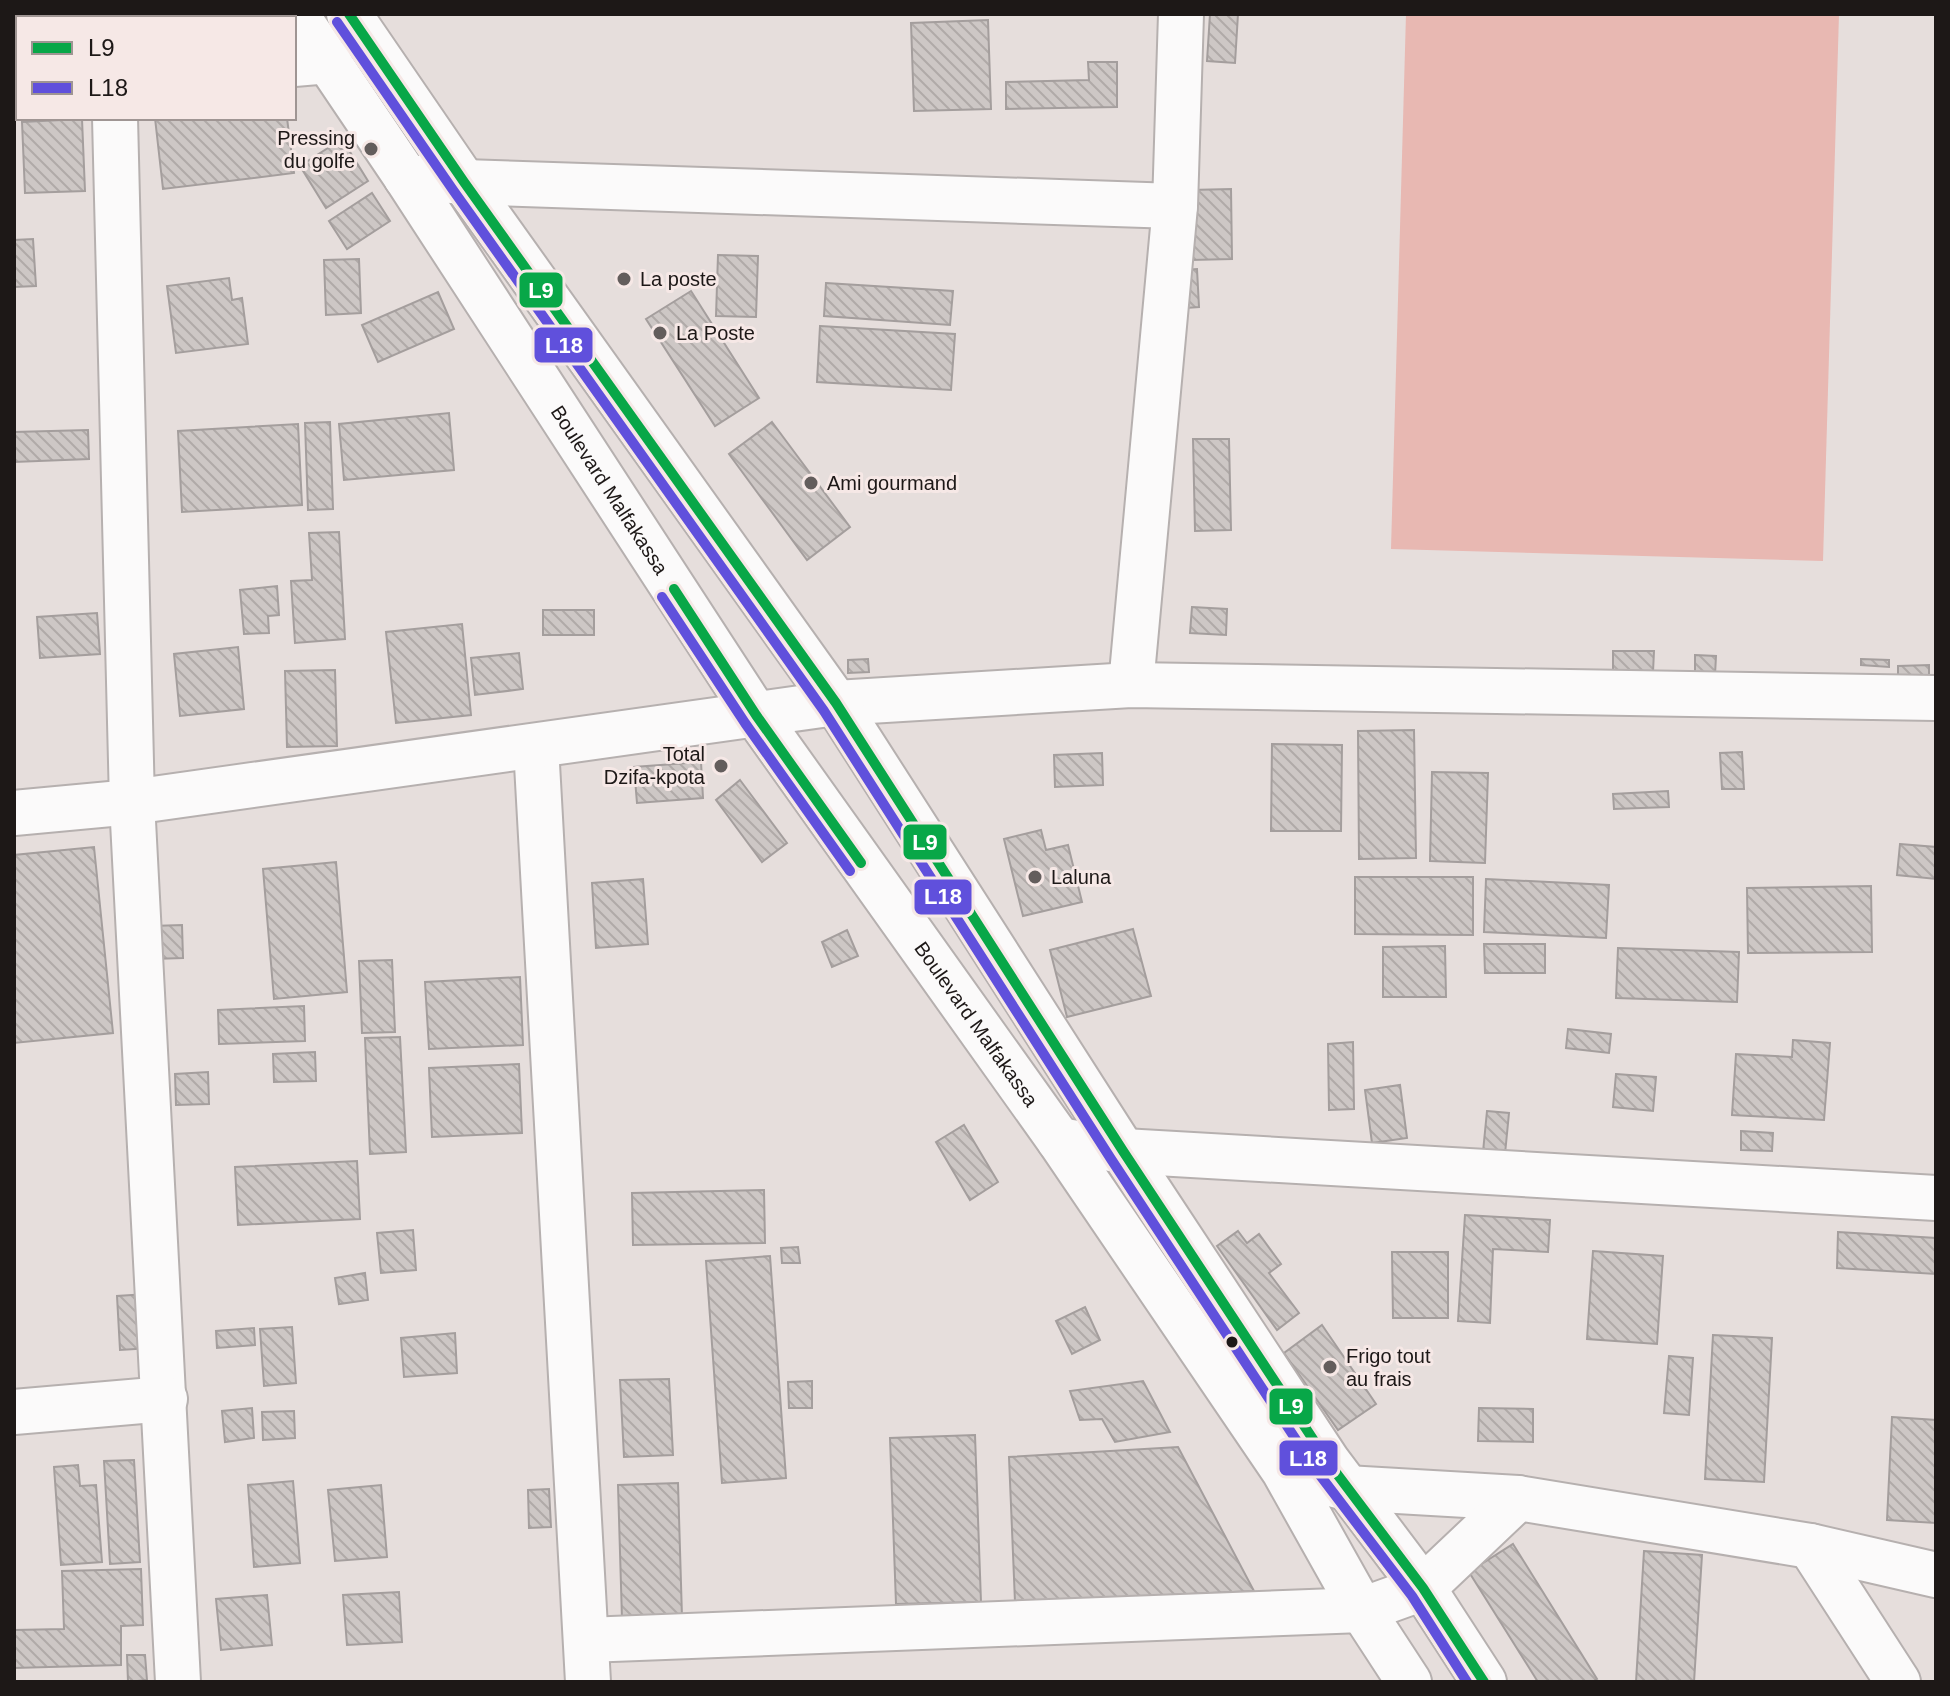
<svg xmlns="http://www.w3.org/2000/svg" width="1950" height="1696" viewBox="0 0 1950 1696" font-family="Arial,sans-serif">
<defs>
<pattern id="building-back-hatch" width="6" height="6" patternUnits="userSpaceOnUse" patternTransform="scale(2)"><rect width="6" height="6" fill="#cdc7c5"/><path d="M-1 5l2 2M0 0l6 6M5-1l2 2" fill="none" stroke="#b0aaa8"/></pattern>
</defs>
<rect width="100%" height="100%" fill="#e6dedc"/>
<!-- pitch -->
<polygon fill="#e8b8b2" points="1406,14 1839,14 1823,561 1391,549"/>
<!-- building -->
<g fill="url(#building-back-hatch)" stroke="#a49e9d" stroke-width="2">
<polygon points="205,14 246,14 248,18 201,18"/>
<polygon points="1210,14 1238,14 1235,63 1207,61"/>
<polygon points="988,20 991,109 914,111 911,23"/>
<polygon points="1088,62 1117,62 1117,107 1006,109 1006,82 1089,80"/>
<polygon points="155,118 287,118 294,173 163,189"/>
<polygon points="82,119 85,191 25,193 22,122"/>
<polygon points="342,139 368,181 326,208 300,166"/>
<polygon points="1231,189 1232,259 1191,260 1190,190"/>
<polygon points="372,193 390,221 347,249 329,221"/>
<polygon points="33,239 36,286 14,287 14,240"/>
<polygon points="718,255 758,256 756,317 716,316"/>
<polygon points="359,259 361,313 326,315 324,260"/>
<polygon points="1197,269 1199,307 1186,308 1183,270"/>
<polygon points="229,278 232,300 242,298 248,344 176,353 167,286"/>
<polygon points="826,283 953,291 950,325 824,316"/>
<polygon points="691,291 759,398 715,426 646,319"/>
<polygon points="438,292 454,329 378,362 362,325"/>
<polygon points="820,326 955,334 951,390 817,382"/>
<polygon points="449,413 454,470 344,480 339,424"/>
<polygon points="330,422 333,509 308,510 305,423"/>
<polygon points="772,422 850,527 807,560 729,454"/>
<polygon points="298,424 302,505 182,512 178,431"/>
<polygon points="88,430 89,459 14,462 14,432"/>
<polygon points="1193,439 1229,439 1231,530 1195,531"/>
<polygon points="339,532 345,639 295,643 291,581 312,580 309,533"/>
<polygon points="277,586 279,615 268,616 269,633 244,634 240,590"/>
<polygon points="1192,607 1227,609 1226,635 1190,633"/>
<rect x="543" y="610" width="51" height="25"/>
<polygon points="97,613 100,654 40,658 37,617"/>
<polygon points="462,624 471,715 396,723 386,632"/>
<polygon points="238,647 244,709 180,716 174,654"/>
<polygon points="1613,651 1654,651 1653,672 1613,671"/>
<polygon points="519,653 523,689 475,695 471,658"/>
<polygon points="1695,655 1716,656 1715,675 1695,674"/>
<polygon points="868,659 869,672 848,673 848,660"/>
<polygon points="1861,659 1889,660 1889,667 1861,665"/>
<polygon points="1929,665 1929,675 1898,677 1898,666"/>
<polygon points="335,670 337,746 287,747 285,671"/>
<polygon points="1414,730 1416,858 1359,859 1358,731"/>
<polygon points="1272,744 1342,745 1341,831 1271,831"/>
<polygon points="1742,752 1744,789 1722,789 1720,753"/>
<polygon points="1102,753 1103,785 1055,787 1054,755"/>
<polygon points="701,762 703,798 637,803 634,767"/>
<polygon points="1432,772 1488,773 1485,863 1430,861"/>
<polygon points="740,780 787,843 762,862 716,800"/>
<polygon points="1668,791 1669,807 1614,809 1613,794"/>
<polygon points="1041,830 1046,850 1068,845 1082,902 1023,916 1004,839"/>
<polygon points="1900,844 1936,847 1936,879 1897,875"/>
<polygon points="94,847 113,1033 14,1043 14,855"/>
<polygon points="336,862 347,992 274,999 263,869"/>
<polygon points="1355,877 1473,877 1473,935 1355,934"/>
<polygon points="643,879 648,944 596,948 592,883"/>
<polygon points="1486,879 1609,885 1606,938 1484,932"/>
<polygon points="1871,886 1872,952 1748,953 1747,888"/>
<polygon points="182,925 183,958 153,959 152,926"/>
<polygon points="1133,929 1151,996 1067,1017 1050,950"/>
<polygon points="847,930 858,956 832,967 822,942"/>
<polygon points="1484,944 1545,944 1545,973 1485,973"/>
<polygon points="1445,946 1446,997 1383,997 1383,947"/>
<polygon points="1618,948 1739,952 1737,1002 1616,998"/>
<polygon points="392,960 395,1032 362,1033 359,961"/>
<polygon points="520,977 523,1045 429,1049 425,982"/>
<polygon points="304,1006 305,1041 219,1044 218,1010"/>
<polygon points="1568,1029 1611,1034 1609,1053 1566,1048"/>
<polygon points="400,1037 406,1152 370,1154 365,1038"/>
<polygon points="1793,1040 1830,1043 1824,1120 1732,1115 1736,1054 1792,1057"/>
<polygon points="1353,1042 1354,1109 1329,1110 1328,1044"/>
<polygon points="315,1052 316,1081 274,1082 273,1054"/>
<polygon points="519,1064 522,1133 432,1137 429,1068"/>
<polygon points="208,1072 209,1104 176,1105 175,1074"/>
<polygon points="1616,1074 1656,1077 1653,1111 1613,1107"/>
<polygon points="1400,1085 1407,1138 1372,1143 1365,1090"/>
<polygon points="1487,1111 1509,1113 1505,1154 1483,1152"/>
<polygon points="964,1125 998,1182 970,1200 936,1142"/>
<polygon points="1741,1131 1773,1133 1772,1151 1741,1150"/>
<polygon points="357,1161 360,1219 238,1225 235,1167"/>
<polygon points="764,1190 765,1243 633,1245 632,1193"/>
<polygon points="1465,1215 1550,1220 1548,1252 1493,1249 1490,1323 1458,1321"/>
<polygon points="413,1230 416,1270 381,1273 377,1233"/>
<polygon points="1238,1231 1247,1243 1259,1234 1281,1264 1269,1273 1299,1313 1277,1330 1217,1246"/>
<polygon points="1838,1232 1936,1238 1936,1274 1837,1268"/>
<polygon points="798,1247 800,1263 782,1263 781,1248"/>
<polygon points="1593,1251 1663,1256 1657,1344 1587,1339"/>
<polygon points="1392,1252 1448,1252 1448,1318 1393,1318"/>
<polygon points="770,1256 786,1478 722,1483 706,1261"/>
<polygon points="365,1273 368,1300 339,1304 335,1278"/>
<polygon points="147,1294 151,1348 120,1350 117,1296"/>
<polygon points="1085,1307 1100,1340 1072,1354 1056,1321"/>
<polygon points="1322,1325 1376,1404 1338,1430 1284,1353"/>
<polygon points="292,1327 296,1383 264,1386 260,1329"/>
<polygon points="254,1328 255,1345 217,1348 216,1331"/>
<polygon points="455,1333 457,1373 404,1377 401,1338"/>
<polygon points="1713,1335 1772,1338 1764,1482 1705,1479"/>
<polygon points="1669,1356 1693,1358 1689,1415 1664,1413"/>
<polygon points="669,1379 673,1455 624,1457 620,1380"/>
<polygon points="812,1381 812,1408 789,1408 788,1382"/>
<polygon points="1143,1381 1170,1432 1115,1442 1102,1419 1080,1420 1070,1391"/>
<polygon points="252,1408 254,1438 225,1442 222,1411"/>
<polygon points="1479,1408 1533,1409 1533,1442 1478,1441"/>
<polygon points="294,1411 295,1438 263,1440 262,1412"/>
<polygon points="1892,1417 1936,1420 1936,1523 1887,1520"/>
<polygon points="975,1435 981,1602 896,1604 890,1438"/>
<polygon points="1178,1447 1254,1591 1015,1602 1009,1457"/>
<polygon points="134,1460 140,1562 110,1564 104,1461"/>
<polygon points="78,1465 80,1486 96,1485 102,1562 61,1565 54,1467"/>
<polygon points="293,1481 300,1563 254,1567 248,1485"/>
<polygon points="678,1483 682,1617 622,1619 618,1485"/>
<polygon points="381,1485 387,1557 335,1561 328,1490"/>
<polygon points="549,1489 551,1527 529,1528 528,1490"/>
<polygon points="1513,1544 1597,1679 1592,1682 1538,1682 1469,1572"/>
<polygon points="1644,1551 1702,1555 1694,1682 1636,1682"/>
<polygon points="141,1569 143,1625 121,1626 121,1665 14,1668 14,1630 64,1629 62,1571"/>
<polygon points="399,1592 402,1642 347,1645 343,1595"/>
<polygon points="267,1595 272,1645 221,1650 216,1599"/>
<polygon points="127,1655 145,1655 147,1680 128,1682"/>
</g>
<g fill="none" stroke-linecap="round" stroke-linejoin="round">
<!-- street casing -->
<g stroke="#b6b0af" stroke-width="48">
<g id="street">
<polyline points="294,64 329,61"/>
<polyline points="14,90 18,89"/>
<polyline points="115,118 132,802 178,1682"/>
<polyline points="406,177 464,182 1175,206"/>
<polyline points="1131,685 1175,206 1181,14"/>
<polyline points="536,746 588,1682"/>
<polyline points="14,813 132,802 836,703 1131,685 1936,698"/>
<polyline points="1059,1140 1123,1151 1936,1198"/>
<polyline points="14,1412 165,1399"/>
<polyline points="1319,1481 1346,1488 1518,1498 1810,1546 1936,1575"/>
<polyline points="1810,1546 1898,1682"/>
<polyline points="586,1640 1362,1610 1423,1588 1518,1498"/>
</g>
</g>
<!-- secondary casing -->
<g stroke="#b6b0af" stroke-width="48">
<g id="secondary">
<path id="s1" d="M296 14 406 177 756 715 1059 1140 1284 1471 1362 1610 1409 1682"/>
<polyline points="349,14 464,182 836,703 1123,1151 1328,1462 1423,1588 1484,1682"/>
</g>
</g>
<!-- street -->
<use href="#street" stroke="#fbfafa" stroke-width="44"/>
<!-- secondary -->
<use href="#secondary" stroke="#fbfafa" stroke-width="44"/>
<!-- bus-1 casing -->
<g stroke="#f6e8e6" stroke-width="16">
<g id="bus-1">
<polyline points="349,14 464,182 836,703 1123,1151 1328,1462 1423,1588 1484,1682"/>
<polyline points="674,589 756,715 861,863"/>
</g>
</g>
<!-- bus-2 casing -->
<g stroke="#f6e8e6" stroke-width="16">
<g id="bus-2">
<polyline points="337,22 453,190 824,711 1111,1159 1316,1470 1412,1596 1467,1682"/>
<polyline points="662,597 745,723 850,871"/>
</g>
</g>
<!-- bus-1 -->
<use href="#bus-1" stroke="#08a748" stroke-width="10"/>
<!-- bus-2 -->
<use href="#bus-2" stroke="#6050dc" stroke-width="10"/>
</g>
<!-- markers -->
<g fill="#635d5c" stroke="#f6e8e6" stroke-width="3">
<circle cx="371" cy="149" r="8"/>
<circle cx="624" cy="279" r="8"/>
<circle cx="660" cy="333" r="8"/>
<circle cx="811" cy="483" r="8"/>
<circle cx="721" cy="766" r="8"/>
<circle cx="1035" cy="877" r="8"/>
<circle cx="1330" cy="1367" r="8"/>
</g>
<circle fill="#1d1817" stroke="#f6e8e6" stroke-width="3" cx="1232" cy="1342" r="7"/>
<g text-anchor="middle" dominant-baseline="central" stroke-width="6" stroke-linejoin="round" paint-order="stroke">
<!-- poi labels -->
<g font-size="20" fill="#1d1817" stroke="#f6e8e6" text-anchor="start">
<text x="355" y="138" text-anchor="end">Pressing<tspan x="355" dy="23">du golfe</tspan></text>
<text x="640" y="279">La poste</text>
<text x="676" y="333">La Poste</text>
<text x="827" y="483">Ami gourmand</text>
<text x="705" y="754" text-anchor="end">Total<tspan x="705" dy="23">Dzifa-kpota</tspan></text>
<text x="1051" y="877">Laluna</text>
<text x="1346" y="1356">Frigo tout<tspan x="1346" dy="23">au frais</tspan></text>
</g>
<!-- street labels -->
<g font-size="20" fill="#1d1817" stroke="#f6e8e6">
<text stroke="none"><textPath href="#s1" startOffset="570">Boulevard Malfakassa</textPath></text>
<text stroke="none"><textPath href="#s1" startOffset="1218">Boulevard Malfakassa</textPath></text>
</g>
</g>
<g stroke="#f6e8e6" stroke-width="3">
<rect x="518" y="271" width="46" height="38" rx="8" fill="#08a748"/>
<rect x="533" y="326" width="61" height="38" rx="8" fill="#6050dc"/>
<rect x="902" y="823" width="46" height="38" rx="8" fill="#08a748"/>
<rect x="913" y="878" width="60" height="38" rx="8" fill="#6050dc"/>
<rect x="1268" y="1387" width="46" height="39" rx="8" fill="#08a748"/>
<rect x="1278" y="1439" width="61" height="38" rx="8" fill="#6050dc"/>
</g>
<g font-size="22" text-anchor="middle" font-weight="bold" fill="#fff">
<text x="541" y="298">L9</text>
<text x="564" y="353">L18</text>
<text x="925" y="850">L9</text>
<text x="943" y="904">L18</text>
<text x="1291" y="1414">L9</text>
<text x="1308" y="1466">L18</text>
</g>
<!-- border -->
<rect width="1950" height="1696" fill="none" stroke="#1d1817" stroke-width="32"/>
<!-- legend -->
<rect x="16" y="16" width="280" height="104" fill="#f6e8e6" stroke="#9f9593" stroke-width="2"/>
<rect x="32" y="42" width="40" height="12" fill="#08a748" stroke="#9f9593" stroke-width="2"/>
<text x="88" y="56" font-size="24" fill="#1d1817">L9</text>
<rect x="32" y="82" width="40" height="12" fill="#6050dc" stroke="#9f9593" stroke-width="2"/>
<text x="88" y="96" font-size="24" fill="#1d1817">L18</text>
</svg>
